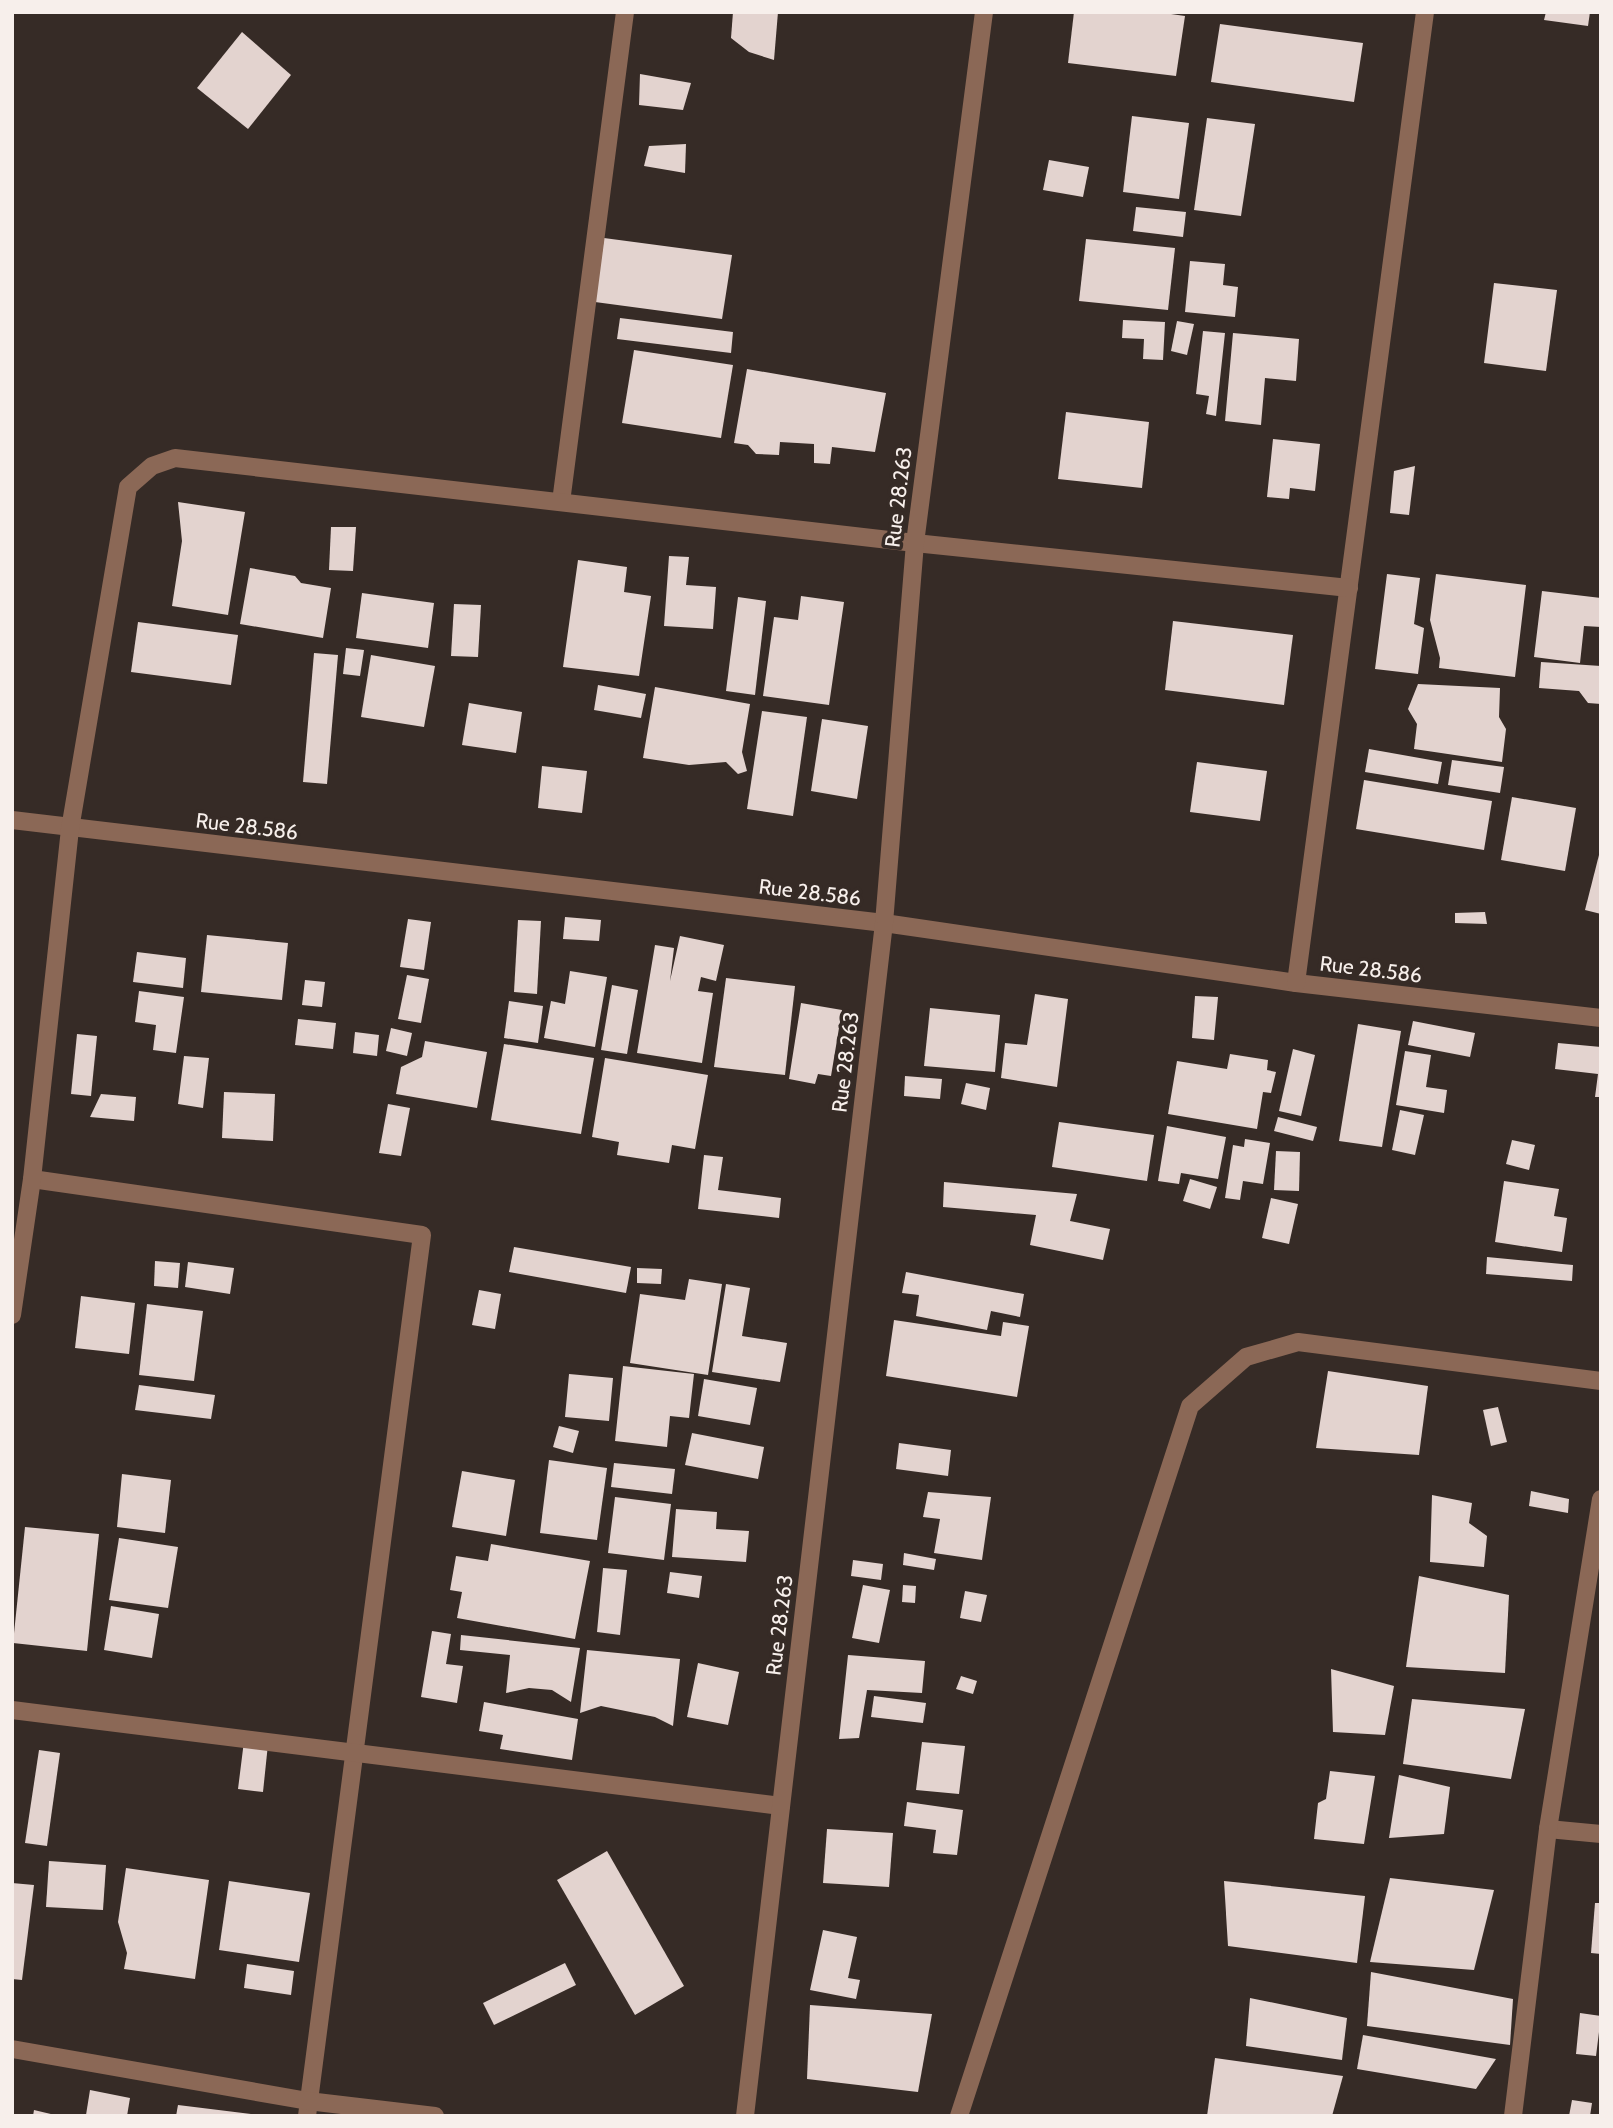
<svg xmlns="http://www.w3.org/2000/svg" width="1613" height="2128" viewBox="0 0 1613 2128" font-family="Cabin,sans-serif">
<rect width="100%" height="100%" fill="#362b26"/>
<!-- building -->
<g fill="#e3d3cf">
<polygon points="733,12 778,12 774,60 749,52 731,38"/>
<polygon points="1074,12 1157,12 1185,16 1176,76 1068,63"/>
<polygon points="1546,12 1590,12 1588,26 1544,20"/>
<polygon points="1220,24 1363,43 1354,102 1211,82"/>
<polygon points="242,32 291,75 248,129 197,88"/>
<polygon points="640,74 691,83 683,110 639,105"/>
<polygon points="1132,116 1189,123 1179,199 1123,192"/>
<polygon points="1207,118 1255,124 1241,216 1194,210"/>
<polygon points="686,144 685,173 644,166 649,146"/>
<polygon points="1049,160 1089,167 1083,197 1043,190"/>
<polygon points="1136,207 1186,212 1183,237 1133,231"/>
<polygon points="604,238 732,255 722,319 595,302"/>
<polygon points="1086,239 1175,248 1168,310 1079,301"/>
<polygon points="1190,261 1225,264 1223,285 1238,287 1235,317 1185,312"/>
<polygon points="1494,283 1557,290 1546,371 1484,363"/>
<polygon points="620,318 733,332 731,353 617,339"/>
<polygon points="1123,320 1165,322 1163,360 1143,359 1144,339 1122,338"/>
<polygon points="1177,321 1194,324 1187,355 1171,351"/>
<polygon points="1203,331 1225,333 1216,416 1206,414 1209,396 1196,394"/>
<polygon points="1233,333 1299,339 1296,381 1265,378 1261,425 1225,421"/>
<polygon points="634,350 733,365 721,438 622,423"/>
<polygon points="747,369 886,393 875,452 832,447 830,464 814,463 814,444 780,442 779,455 756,454 748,445 734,443"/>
<polygon points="1066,412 1149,422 1142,488 1058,479"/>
<polygon points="1273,439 1320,444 1315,491 1290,488 1289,499 1267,497"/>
<polygon points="1415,466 1409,515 1390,513 1394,471"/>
<polygon points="178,502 245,512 228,615 172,606 182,541"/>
<polygon points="331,527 356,527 353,571 329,570"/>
<polygon points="669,556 689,557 686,585 716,587 713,629 664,626"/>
<polygon points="578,560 627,567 624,592 651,596 639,676 563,667"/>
<polygon points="250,568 295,576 301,583 331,588 323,638 240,624"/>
<polygon points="1387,574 1420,578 1414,624 1424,628 1418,674 1375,669"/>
<polygon points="1436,574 1526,585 1515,677 1439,668 1440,658 1430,620"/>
<polygon points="1542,591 1601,598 1601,627 1584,626 1580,663 1534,657"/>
<polygon points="362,593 434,603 428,648 356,638"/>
<polygon points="801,596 844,602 829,705 763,696 774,617 798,620"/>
<polygon points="738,597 766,601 755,695 726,691"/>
<polygon points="454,604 481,605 478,657 451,656"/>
<polygon points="1173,621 1293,635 1284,705 1165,690"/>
<polygon points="138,622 238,635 231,685 131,672"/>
<polygon points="346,648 364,650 360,676 343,674"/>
<polygon points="314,653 338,655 327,784 303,782"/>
<polygon points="371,655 435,666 424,727 361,717"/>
<polygon points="1541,662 1601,666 1601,704 1588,703 1579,691 1539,688"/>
<polygon points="1418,684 1500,688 1499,717 1506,729 1502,762 1414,749 1417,724 1408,709"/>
<polygon points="598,685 646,694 641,718 594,710"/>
<polygon points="655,687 750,704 742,752 747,771 738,774 726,762 689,765 643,758"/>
<polygon points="469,703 522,712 516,753 462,745"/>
<polygon points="762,711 807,717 793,816 747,809"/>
<polygon points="822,719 868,726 857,799 811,791"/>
<polygon points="1369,749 1442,762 1438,784 1365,772"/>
<polygon points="1452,760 1504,767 1500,793 1448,785"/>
<polygon points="1197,762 1267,771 1260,821 1190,812"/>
<polygon points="542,766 587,771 582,813 538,808"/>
<polygon points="1364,780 1492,801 1484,850 1356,829"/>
<polygon points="1512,797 1576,808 1565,871 1501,860"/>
<polygon points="1600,851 1601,851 1601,914 1585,910"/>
<polygon points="1485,912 1487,924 1455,923 1455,913"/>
<polygon points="565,917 601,920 599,941 563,939"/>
<polygon points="408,919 431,922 424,970 400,967"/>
<polygon points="518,920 541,921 537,994 514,992"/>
<polygon points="207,935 288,943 282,1000 201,992"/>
<polygon points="680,936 724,945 716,981 701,977 698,991 713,993 702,1063 637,1053 655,945 674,948 670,981"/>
<polygon points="137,952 186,958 183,988 133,982"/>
<polygon points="570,971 607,977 595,1047 544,1038 551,1001 565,1004"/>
<polygon points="407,975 429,979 421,1023 398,1019"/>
<polygon points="726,978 795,986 785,1075 714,1067"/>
<polygon points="305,980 325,982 322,1007 302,1005"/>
<polygon points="612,985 638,990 627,1054 601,1050"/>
<polygon points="139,991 184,997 176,1053 153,1050 156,1025 135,1022"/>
<polygon points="1035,994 1068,999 1057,1087 1001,1078 1005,1043 1027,1045"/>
<polygon points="1195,996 1218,997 1214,1040 1192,1038"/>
<polygon points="509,1001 543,1006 538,1043 504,1038"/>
<polygon points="801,1003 842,1010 831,1076 818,1074 815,1084 789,1079"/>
<polygon points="930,1008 1000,1015 995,1072 924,1066"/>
<polygon points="298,1019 336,1023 333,1049 295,1045"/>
<polygon points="1413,1021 1475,1033 1470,1057 1408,1045"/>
<polygon points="1358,1024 1401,1031 1382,1147 1339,1141"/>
<polygon points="391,1028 412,1033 407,1056 386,1051"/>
<polygon points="355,1032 379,1035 377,1056 353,1053"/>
<polygon points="77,1034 97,1036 91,1096 71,1094"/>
<polygon points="425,1041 487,1052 477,1108 396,1094 401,1067 422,1057"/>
<polygon points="1558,1043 1601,1047 1601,1097 1595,1097 1598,1074 1555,1069"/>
<polygon points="504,1044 594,1058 581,1134 491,1120"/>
<polygon points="1293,1049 1315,1055 1301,1116 1279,1111"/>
<polygon points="1405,1051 1431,1055 1426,1087 1447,1090 1444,1113 1396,1105"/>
<polygon points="1230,1054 1268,1060 1267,1070 1276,1072 1271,1093 1263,1092 1257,1129 1168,1114 1177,1061 1227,1069"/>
<polygon points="184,1056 209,1058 203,1108 178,1104"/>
<polygon points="605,1058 708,1075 695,1149 672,1145 669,1163 617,1155 619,1142 592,1137"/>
<polygon points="905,1076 942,1079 940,1099 904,1096"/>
<polygon points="966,1083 990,1088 986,1110 961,1104"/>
<polygon points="224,1092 275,1094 273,1141 222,1138"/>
<polygon points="101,1094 136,1097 134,1121 90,1117"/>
<polygon points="388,1104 410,1108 401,1156 379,1153"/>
<polygon points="1400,1110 1424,1115 1415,1155 1392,1150"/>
<polygon points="1278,1117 1317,1127 1313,1141 1274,1131"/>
<polygon points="1059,1122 1154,1135 1147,1181 1052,1167"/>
<polygon points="1167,1126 1226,1137 1218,1179 1181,1173 1179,1184 1158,1181"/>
<polygon points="1245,1139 1270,1143 1263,1184 1243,1181 1240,1200 1225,1198 1233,1145 1244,1147"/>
<polygon points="1512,1140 1535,1145 1529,1170 1506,1164"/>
<polygon points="1276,1151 1300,1152 1299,1191 1274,1190"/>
<polygon points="704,1155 723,1157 718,1190 781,1198 779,1218 698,1209"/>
<polygon points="1190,1179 1217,1187 1210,1209 1183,1201"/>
<polygon points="1504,1181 1559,1189 1554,1216 1567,1218 1562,1252 1495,1242"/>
<polygon points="944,1182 1077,1194 1070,1221 1110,1229 1103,1260 1030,1245 1036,1215 943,1207"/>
<polygon points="1271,1198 1298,1204 1289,1244 1262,1238"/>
<polygon points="514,1247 631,1267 626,1293 509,1272"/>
<polygon points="1487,1257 1573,1265 1572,1281 1486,1274"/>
<polygon points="155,1261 180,1263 178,1288 154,1286"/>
<polygon points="188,1262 234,1268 230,1294 185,1287"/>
<polygon points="637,1268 662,1269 661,1284 637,1283"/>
<polygon points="906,1272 1024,1294 1020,1317 991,1311 987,1330 916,1316 919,1295 902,1293"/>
<polygon points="689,1279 722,1284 708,1375 630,1363 640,1294 685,1300"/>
<polygon points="726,1284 750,1288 742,1336 787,1343 780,1382 712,1372"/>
<polygon points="479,1290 501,1294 495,1329 472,1325"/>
<polygon points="81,1296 135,1303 129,1354 75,1348"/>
<polygon points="147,1304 203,1311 194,1381 139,1375"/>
<polygon points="894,1320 1001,1336 1003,1322 1029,1326 1017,1397 886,1376"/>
<polygon points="623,1366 694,1374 689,1418 670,1416 667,1447 615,1441"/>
<polygon points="1328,1371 1428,1386 1419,1455 1316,1448"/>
<polygon points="569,1374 613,1378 609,1421 565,1417"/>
<polygon points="704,1379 757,1388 750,1425 698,1416"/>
<polygon points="139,1385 215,1395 211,1419 135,1410"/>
<polygon points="1498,1407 1507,1442 1491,1446 1483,1410"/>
<polygon points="559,1426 579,1431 573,1453 553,1447"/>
<polygon points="692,1433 764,1447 758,1479 685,1465"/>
<polygon points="899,1443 951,1450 948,1476 896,1469"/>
<polygon points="549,1460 607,1468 597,1540 540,1533"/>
<polygon points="614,1463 675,1469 672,1494 611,1487"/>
<polygon points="462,1471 515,1480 506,1536 452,1527"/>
<polygon points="122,1474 171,1480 165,1533 117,1527"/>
<polygon points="1531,1491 1569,1499 1568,1513 1529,1506"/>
<polygon points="928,1492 991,1497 982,1560 934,1553 940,1519 923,1517"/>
<polygon points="1432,1495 1472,1503 1469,1523 1487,1536 1484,1567 1430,1562"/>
<polygon points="615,1497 671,1504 664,1560 608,1553"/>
<polygon points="676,1509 717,1512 716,1529 749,1531 746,1562 672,1557"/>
<polygon points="25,1527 99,1534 87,1651 13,1643"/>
<polygon points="119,1538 178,1547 168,1608 109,1600"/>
<polygon points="491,1544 590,1561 575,1639 457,1618 462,1592 450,1590 456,1556 488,1561"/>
<polygon points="904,1553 936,1559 934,1570 903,1565"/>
<polygon points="853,1560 883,1564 881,1580 851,1576"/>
<polygon points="603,1568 627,1570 620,1635 597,1632"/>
<polygon points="670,1572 702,1576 699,1598 667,1593"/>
<polygon points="1419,1576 1509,1595 1505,1673 1406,1667"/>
<polygon points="863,1585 890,1590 879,1643 852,1638"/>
<polygon points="903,1585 916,1586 915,1603 902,1602"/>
<polygon points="965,1591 987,1595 981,1622 960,1618"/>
<polygon points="111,1606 159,1614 152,1658 104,1650"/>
<polygon points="432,1631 451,1634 446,1664 463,1666 457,1703 421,1697"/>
<polygon points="461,1635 580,1648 571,1702 552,1690 529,1688 506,1693 510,1655 460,1650"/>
<polygon points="587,1650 680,1659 673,1726 655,1717 601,1706 580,1713"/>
<polygon points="848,1655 925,1661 922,1693 867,1690 859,1738 839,1739"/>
<polygon points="698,1663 739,1672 728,1725 687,1717"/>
<polygon points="1331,1669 1394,1686 1385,1735 1333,1732"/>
<polygon points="961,1676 977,1681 973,1694 956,1689"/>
<polygon points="874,1696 926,1703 923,1723 871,1717"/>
<polygon points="1412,1699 1525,1709 1511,1779 1403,1764"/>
<polygon points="484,1702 578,1719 572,1760 500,1749 503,1735 479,1731"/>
<polygon points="244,1741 268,1744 263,1792 238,1789"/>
<polygon points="922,1742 965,1746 959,1794 916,1790"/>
<polygon points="39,1750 60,1753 47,1846 25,1843"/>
<polygon points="1330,1771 1375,1776 1364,1844 1314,1839 1318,1803 1326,1799"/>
<polygon points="1399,1775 1450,1787 1444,1834 1389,1838"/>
<polygon points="907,1802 963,1810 957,1855 933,1853 936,1830 904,1826"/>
<polygon points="827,1829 893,1833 889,1887 823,1883"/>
<polygon points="607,1851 684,1986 635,2015 557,1880"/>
<polygon points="49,1861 106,1865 103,1910 46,1907"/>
<polygon points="126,1868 209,1880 195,1979 124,1969 127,1953 118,1922"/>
<polygon points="1390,1878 1494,1890 1474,1970 1370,1962"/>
<polygon points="229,1881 310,1893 299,1962 219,1950"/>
<polygon points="1224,1881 1365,1896 1357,1963 1228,1946"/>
<polygon points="12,1883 34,1885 22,1980 12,1979"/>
<polygon points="1595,1903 1601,1903 1601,1954 1591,1953"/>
<polygon points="823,1930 857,1937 848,1978 860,1980 856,1999 810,1990"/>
<polygon points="565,1963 576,1985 494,2025 483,2003"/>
<polygon points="247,1964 294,1971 291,1995 244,1988"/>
<polygon points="1371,1972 1513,1999 1510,2045 1367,2026"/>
<polygon points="1250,1998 1347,2018 1342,2060 1246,2046"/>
<polygon points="810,2005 932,2014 918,2092 807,2079"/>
<polygon points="1580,2013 1601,2016 1596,2056 1576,2054"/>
<polygon points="1363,2035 1496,2059 1476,2089 1357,2069"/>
<polygon points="1215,2058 1343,2076 1332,2116 1207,2116"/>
<polygon points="90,2090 130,2098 127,2116 86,2115"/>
<polygon points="1572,2100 1592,2103 1590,2116 1569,2116"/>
<polygon points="178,2105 251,2114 251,2116 176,2116"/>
<polygon points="34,2110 55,2115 55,2116 33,2116"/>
</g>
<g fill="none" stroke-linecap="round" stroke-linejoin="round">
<!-- minor -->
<g stroke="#8b6856" stroke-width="18">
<polyline points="561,502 625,12"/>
<polyline points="12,820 884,923 1296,983 1601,1018"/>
<polyline points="1296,983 1425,12"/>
<polyline points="32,1179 422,1235 307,2116"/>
<polyline points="12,1315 32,1179 70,829 128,487 152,466 175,458 915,543 1349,588"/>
<polyline points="12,1710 781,1806"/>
<polyline points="1548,1829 1601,1834"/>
<polyline points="12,2049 308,2101 435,2116"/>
<polyline points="745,2116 884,923 915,543 984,12"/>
<polyline points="959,2116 1190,1406 1246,1357 1298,1342 1601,1381"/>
<polyline points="1513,2116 1548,1829 1601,1499"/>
</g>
</g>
<g text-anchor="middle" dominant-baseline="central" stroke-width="7" stroke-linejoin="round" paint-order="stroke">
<!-- street labels -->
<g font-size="21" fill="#f7efeb" stroke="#362b26">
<text transform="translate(898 497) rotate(-83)">Rue 28.263</text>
<text transform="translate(247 826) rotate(7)">Rue 28.586</text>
<text transform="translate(810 892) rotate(7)">Rue 28.586</text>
<text transform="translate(1371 969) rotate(7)">Rue 28.586</text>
<text transform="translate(845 1062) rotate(-83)">Rue 28.263</text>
<text transform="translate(779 1625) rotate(-83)">Rue 28.263</text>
</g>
</g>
<!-- border -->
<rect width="1613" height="2128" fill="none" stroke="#f7efeb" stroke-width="28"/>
</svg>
